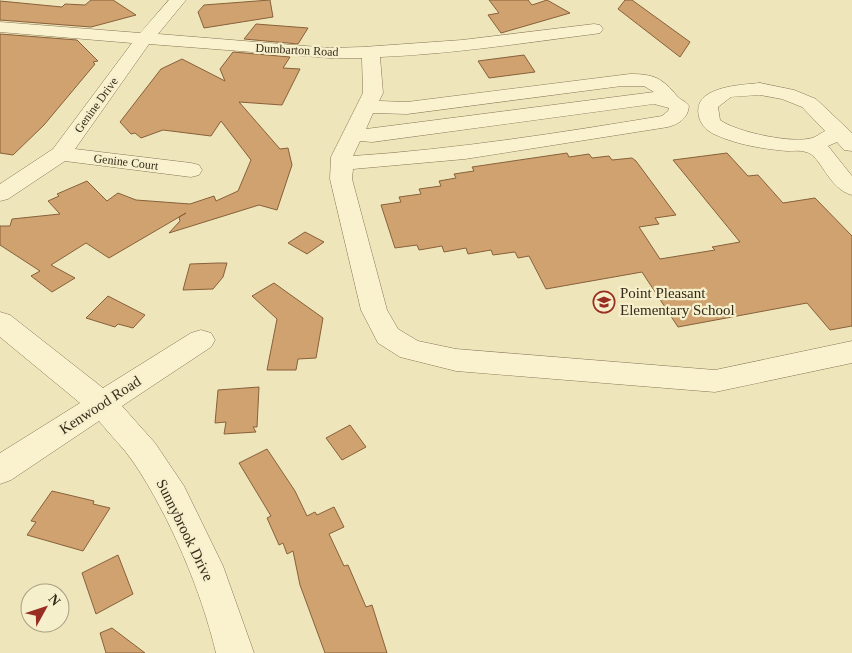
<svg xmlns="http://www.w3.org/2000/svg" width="852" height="653" viewBox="0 0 852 653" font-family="Georgia,serif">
<rect width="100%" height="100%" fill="#efe5bb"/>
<!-- building -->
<g fill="#cfa26f" stroke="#87613a">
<polygon points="91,0 113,0 136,15 91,27 0,20 0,1 62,7 65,4 85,5"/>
<polygon points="270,0 273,17 204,28 198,12 204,5"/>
<polygon points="489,0 528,0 532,5 547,0 570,13 501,33 488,15 499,13"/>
<polygon points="625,0 632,0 690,42 680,57 618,9"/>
<polygon points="256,24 308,28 298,44 244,39"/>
<polygon points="0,34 77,40 98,61 93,62 95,64 44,125 13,155 0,153"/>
<polygon points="233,52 290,57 283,68 300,69 282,105 239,102 280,149 288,148 292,165 277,210 259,205 169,233 180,221 179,217 186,213 109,258 86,243 51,265 75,278 52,292 31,276 40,271 0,245 0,226 10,226 12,219 60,214 48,201 59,196 57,194 87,181 107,201 118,193 136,200 190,204 214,196 216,201 238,191 251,160 221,121 211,136 163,130 141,138 135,133 131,134 120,122 161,69 182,59 225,81 220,69"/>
<polygon points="524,55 535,72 489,78 478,61"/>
<polygon points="567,153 569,157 589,154 592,158 609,156 612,160 632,158 636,161 676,215 655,218 659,224 639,227 660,259 715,250 712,247 740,242 673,160 727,153 748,176 758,175 783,203 815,198 852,236 852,326 830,330 807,303 678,327 642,272 546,289 529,256 518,258 515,252 493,255 491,250 468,254 466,248 444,252 442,246 419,250 417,245 395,248 381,205 401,202 399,197 421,194 419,189 441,186 439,181 456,178 454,174 474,171 472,167"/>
<polygon points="305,232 324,242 307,254 288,243"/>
<polygon points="218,263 227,263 223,277 213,289 183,290 190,264"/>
<polygon points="274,283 323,318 316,358 298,359 296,370 267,370 277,319 252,296"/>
<polygon points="108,296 145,315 133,328 118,324 115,327 86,318"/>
<polygon points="259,387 257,427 253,427 256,432 224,434 226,422 215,423 218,390"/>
<polygon points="350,425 366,447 342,460 326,438"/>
<polygon points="267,449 295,491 307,516 315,512 317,515 334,507 344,527 329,534 344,566 348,565 366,607 372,605 387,653 325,653 300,585 293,551 287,554 283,543 279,545 267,518 271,516 239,463"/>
<polygon points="52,491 94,501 93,504 110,508 83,551 27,535 36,522 31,521"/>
<polygon points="118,555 133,594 96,614 82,573"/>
<polygon points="112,628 145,653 106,653 100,633"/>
</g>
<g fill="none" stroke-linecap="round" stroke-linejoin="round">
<!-- minor casing -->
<g stroke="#877555" stroke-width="1">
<g id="minor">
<path d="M169 0H186L158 34 330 48 363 47 462 40 594 24 600 25 603 29 600 33 594 34C523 43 452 54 380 57L383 93 379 101 407 102 630 74C654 74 662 78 677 96 680 100 686 101 689 106 688 118 679 124 668 127L465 159 353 169 352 179 387 310 398 329 418 341 456 349 715 370 852 341V363L715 392 456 371 400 357 378 343 361 310 330 179 331 157 363 93 362 58H330L149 44 75 149 191 163 199 165 202 170 199 175 191 177 65 161 8 199 0 201V184L53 149 132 43 0 32V22L140 33ZM622 86H644L654 92 366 129 373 113 407 114ZM654 104 669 108 668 111 662 116C559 133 457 149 353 156L360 141 372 142Z"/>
<path d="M760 83 794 90 816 99 852 133V151L844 150 837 142 828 146 852 176V195C828 189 821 155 806 152 801 150 793 151 787 151 764 149 738 145 716 135 708 132 701 125 699 117 691 86 741 85 760 83ZM760 95 782 99 802 107 825 131C821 133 816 137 812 138 793 144 736 132 720 120L718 107 731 97Z"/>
<path d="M0 312 10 315 103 388 191 333 201 330 211 333 215 340 211 347 122 406 155 443 184 486 223 566 254 653H216C201 590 170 517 134 463 124 448 110 435 99 421L11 480 0 484V453L80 403 0 337Z"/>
</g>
</g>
<!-- minor -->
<use href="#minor" fill="#faf2ce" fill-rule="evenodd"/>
</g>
<!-- icons -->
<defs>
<g id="school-ring" transform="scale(1.125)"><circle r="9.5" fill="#f6efcb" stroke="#982f22" stroke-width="1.5"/><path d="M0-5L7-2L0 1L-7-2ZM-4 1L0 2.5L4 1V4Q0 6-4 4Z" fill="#982f22"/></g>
</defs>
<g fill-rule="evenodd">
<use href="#school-ring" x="604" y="302"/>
</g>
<g text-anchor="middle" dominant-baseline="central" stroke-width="4.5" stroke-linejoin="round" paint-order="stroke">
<!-- far-street labels -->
<g font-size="12" fill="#352a1a" stroke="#f6efcb">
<text transform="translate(297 50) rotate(3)">Dumbarton Road</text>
<text transform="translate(96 105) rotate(-54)">Genine Drive</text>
<text transform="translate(126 162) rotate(7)">Genine Court</text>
</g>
<!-- poi labels -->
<g font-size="15" fill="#352a1a" stroke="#f6efcb" text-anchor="start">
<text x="620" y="293">Point Pleasant<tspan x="620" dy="17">Elementary School</tspan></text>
</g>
<!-- street labels -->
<g font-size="15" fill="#352a1a" stroke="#f6efcb">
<text transform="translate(100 405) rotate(-33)">Kenwood Road</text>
<text transform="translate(185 530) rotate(64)">Sunnybrook Drive</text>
</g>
</g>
<!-- north arrow -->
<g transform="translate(45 608) rotate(50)"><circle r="24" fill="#f6efcb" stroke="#a9a084"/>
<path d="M0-4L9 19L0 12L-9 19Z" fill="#982f22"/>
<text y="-8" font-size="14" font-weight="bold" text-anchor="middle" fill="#352a1a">N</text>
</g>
</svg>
